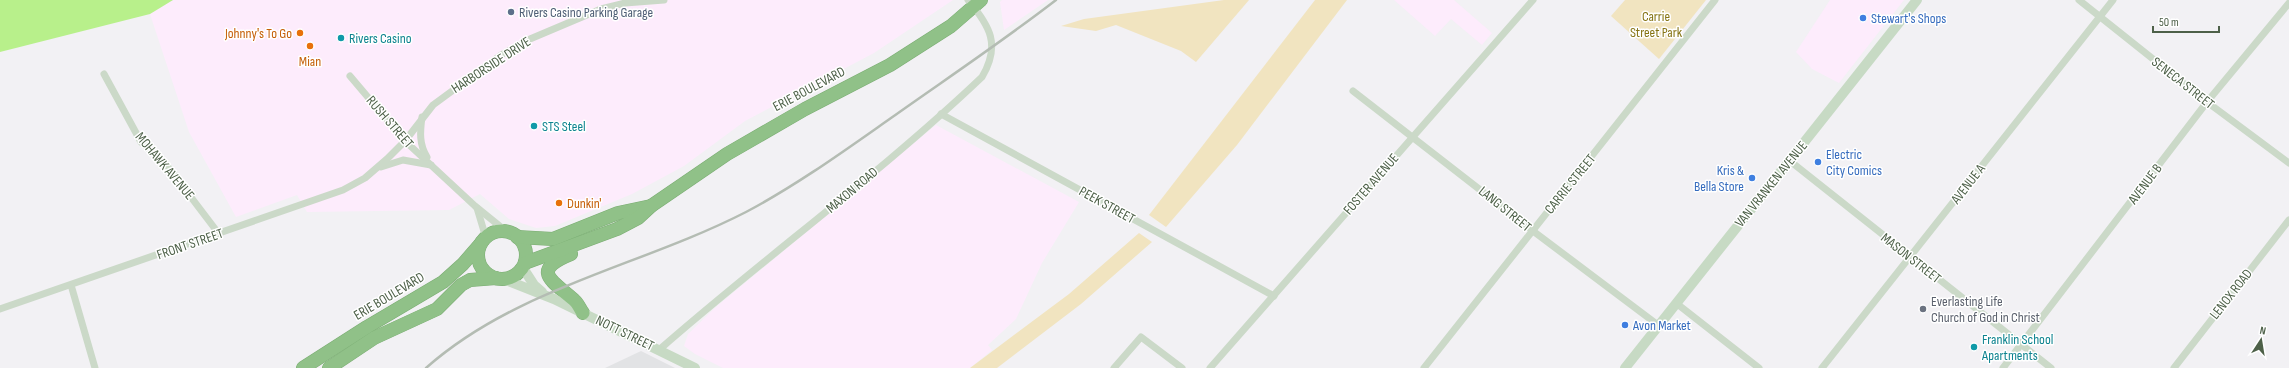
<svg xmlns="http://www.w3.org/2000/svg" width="2289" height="368" viewBox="0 0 2289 368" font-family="'Sofia Sans Condensed',sans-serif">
<rect width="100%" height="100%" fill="#f2f1f4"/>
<!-- commercial -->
<g fill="#fdecfc">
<polygon points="173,0 953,0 874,53 745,121 684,166 632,194 555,226 536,228 509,219 480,194 449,210 307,212 297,195 236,217 189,132 150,14"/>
<polygon points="1002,0 1048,0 1004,30 1000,2"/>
<polygon points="1394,0 1454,0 1492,33 1482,45 1451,19 1435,36"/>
<polygon points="1830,0 1904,0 1839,83 1812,69 1796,52"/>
<polygon points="936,125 1079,202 1042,263 1016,319 988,345 992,350 970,368 723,368 695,354 684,346 688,334 716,307"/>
</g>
<!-- education -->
<polygon fill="#e2e3e5" points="641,351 675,368 605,368"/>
<!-- green -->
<g fill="#f1e4c0">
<polygon points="1224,0 1249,0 1196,62 1181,51 1116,25 1096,31 1061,26 1084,19"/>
<polygon points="1315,0 1347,0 1237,145 1166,227 1149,215"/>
<polygon points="1625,0 1706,0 1659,59 1611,16"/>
<polygon points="1139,233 1152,242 1081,304 997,368 970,368 1069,294"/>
</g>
<!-- water -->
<polygon fill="#b8f08b" points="0,0 173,0 150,14 0,52"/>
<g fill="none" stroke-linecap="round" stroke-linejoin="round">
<!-- highway casing -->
<g stroke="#7bad73" stroke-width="14">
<g id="highway">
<circle cx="502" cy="255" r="24"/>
<polyline points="517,237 553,239 618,213 651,206"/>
<path d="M571 254C529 271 553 281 574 300 578 303 580 309 583 313"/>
<polyline points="525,263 617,229 638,218 651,206 727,154 805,109 890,65 951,26 981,0"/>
<polyline points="303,368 367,327 443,282 463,264 482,242"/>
<polyline points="329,368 374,338 437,309 461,285 470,280 496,278"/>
</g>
</g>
<!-- street -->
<g stroke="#cbd9c8" stroke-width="7">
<polyline points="2079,0 2207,102 2289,163"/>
<polyline points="104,74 141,142 165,163 219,234"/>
<polyline points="350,76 405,141 475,206 507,232"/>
<polyline points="1353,91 1533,231 1658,325"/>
<polyline points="941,114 1274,296"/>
<path d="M422 117C420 132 419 144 427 157"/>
<polyline points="1790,161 2051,368"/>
<polyline points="381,167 403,160 431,165"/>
<polyline points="477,208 486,238"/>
<polyline points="71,285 95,368"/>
<polyline points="1676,303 1759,368"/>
<polyline points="0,309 343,190 365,178 387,159 405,141 433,105 501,55 530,39 601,9 625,3 664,0"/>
<path d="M659 350C765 257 880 174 982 77 1001 45 990 26 968 0"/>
<polyline points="1114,368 1141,337 1182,368"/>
<polyline points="1210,368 1533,0"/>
<polyline points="1424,368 1715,0"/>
<polyline points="1822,368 2113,0"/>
<polyline points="2003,368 2207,102 2289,3"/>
<polyline points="2174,368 2289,220"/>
</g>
<!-- secondary -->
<g stroke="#c7dac4" stroke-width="10">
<polyline points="523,268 534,285 542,292"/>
<polyline points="503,279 554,299 695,368"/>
<polyline points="1625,368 1917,0"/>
</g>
<!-- highway -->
<use href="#highway" stroke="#90c188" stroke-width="13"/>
<!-- rail -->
<path stroke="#b4bcb3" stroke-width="2.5" d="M426 368C516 288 641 266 746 212 797 185 844 151 891 118 946 79 1003 41 1056 0"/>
</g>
<!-- markers -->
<circle fill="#5c6f8a" stroke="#fff" stroke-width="1.5" cx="511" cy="12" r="4"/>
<g fill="#3f7fe0" stroke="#fff" stroke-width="1.5">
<circle cx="1863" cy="18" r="4"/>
<circle cx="1818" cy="162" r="4"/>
<circle cx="1752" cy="178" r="4"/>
<circle cx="1625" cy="325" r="4"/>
</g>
<g fill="#e8710a" stroke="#fff" stroke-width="1.5">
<circle cx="300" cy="33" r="4"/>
<circle cx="310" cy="46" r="4"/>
<circle cx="559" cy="203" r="4"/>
</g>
<g fill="#0f9aa8" stroke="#fff" stroke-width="1.5">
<circle cx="341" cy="38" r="4"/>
<circle cx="534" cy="126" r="4"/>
<circle cx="1974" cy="347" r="4"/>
</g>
<circle fill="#6b7280" stroke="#fff" stroke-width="1.5" cx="1923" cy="309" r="4"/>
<g text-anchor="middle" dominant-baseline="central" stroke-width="3" stroke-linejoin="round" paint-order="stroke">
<!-- service labels -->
<g font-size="14" fill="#4e5e75" stroke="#fff" text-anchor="start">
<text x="519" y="12">Rivers Casino Parking Garage</text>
</g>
<!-- park labels -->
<g font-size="14" fill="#867414" stroke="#fff">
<text x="1656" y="16">Carrie<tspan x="1656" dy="16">Street Park</tspan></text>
</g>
<!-- shop labels -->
<g font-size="14" fill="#366cbe" stroke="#fff" text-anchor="start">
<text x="1871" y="18">Stewart's Shops</text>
<text x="1826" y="154">Electric<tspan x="1826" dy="16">City Comics</tspan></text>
<text x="1744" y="170" text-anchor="end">Kris &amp;<tspan x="1744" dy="16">Bella Store</tspan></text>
<text x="1633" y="325">Avon Market</text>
</g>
<!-- food labels -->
<g font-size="14" fill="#c56008" stroke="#fff" text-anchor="end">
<text x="292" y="33">Johnny's To Go</text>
<text x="310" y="61" text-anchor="middle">Mian</text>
<text x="567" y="203" text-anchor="start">Dunkin'</text>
</g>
<!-- culture labels -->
<g font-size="14" fill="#0d838f" stroke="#fff" text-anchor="start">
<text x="349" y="38">Rivers Casino</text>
<text x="542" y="126">STS Steel</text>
<text x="1982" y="339">Franklin School<tspan x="1982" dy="16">Apartments</tspan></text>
</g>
<!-- street labels -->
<g font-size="14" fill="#4d6048" stroke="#fff">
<text transform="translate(491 65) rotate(-33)">HARBORSIDE DRIVE</text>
<text transform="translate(2183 83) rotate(38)">SENECA STREET</text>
<text transform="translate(809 89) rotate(-28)">ERIE BOULEVARD</text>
<text transform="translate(390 122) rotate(49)">RUSH STREET</text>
<text transform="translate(165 166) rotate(50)">MOHAWK AVENUE</text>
<text transform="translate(1371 184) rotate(-49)">FOSTER AVENUE</text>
<text transform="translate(1570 184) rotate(-51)">CARRIE STREET</text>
<text transform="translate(1771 184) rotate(-51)">VAN VRANKEN AVENUE</text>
<text transform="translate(1968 184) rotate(-52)">AVENUE A</text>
<text transform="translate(2145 184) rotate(-53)">AVENUE B</text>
<text transform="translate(852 190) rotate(-40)">MAXON ROAD</text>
<text transform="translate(1107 205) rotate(29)">PEEK STREET</text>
<text transform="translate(1505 209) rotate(39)">LANG STREET</text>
<text transform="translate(190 244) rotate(-19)">FRONT STREET</text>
<text transform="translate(1911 258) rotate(38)">MASON STREET</text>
<text transform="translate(2231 294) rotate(-52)">LENOX ROAD</text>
<text transform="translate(389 296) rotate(-31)">ERIE BOULEVARD</text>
<text transform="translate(625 333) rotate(26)">NOTT STREET</text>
</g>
<!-- worship labels -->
<g font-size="14" fill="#5b616d" stroke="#fff" text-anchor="start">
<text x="1931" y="301">Everlasting Life<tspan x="1931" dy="16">Church of God in Christ</tspan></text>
</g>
</g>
<!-- north arrow -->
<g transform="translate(2261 340) rotate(12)" stroke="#ffffff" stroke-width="3" paint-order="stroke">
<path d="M0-3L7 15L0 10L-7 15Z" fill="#4d6048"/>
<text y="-6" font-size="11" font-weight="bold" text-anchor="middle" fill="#4d6048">N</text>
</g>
<!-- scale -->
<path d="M2153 26v6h66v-6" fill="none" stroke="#4d6048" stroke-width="2"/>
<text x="2159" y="26" font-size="12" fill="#4d6048" stroke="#ffffff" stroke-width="3" paint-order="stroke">50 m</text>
</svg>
